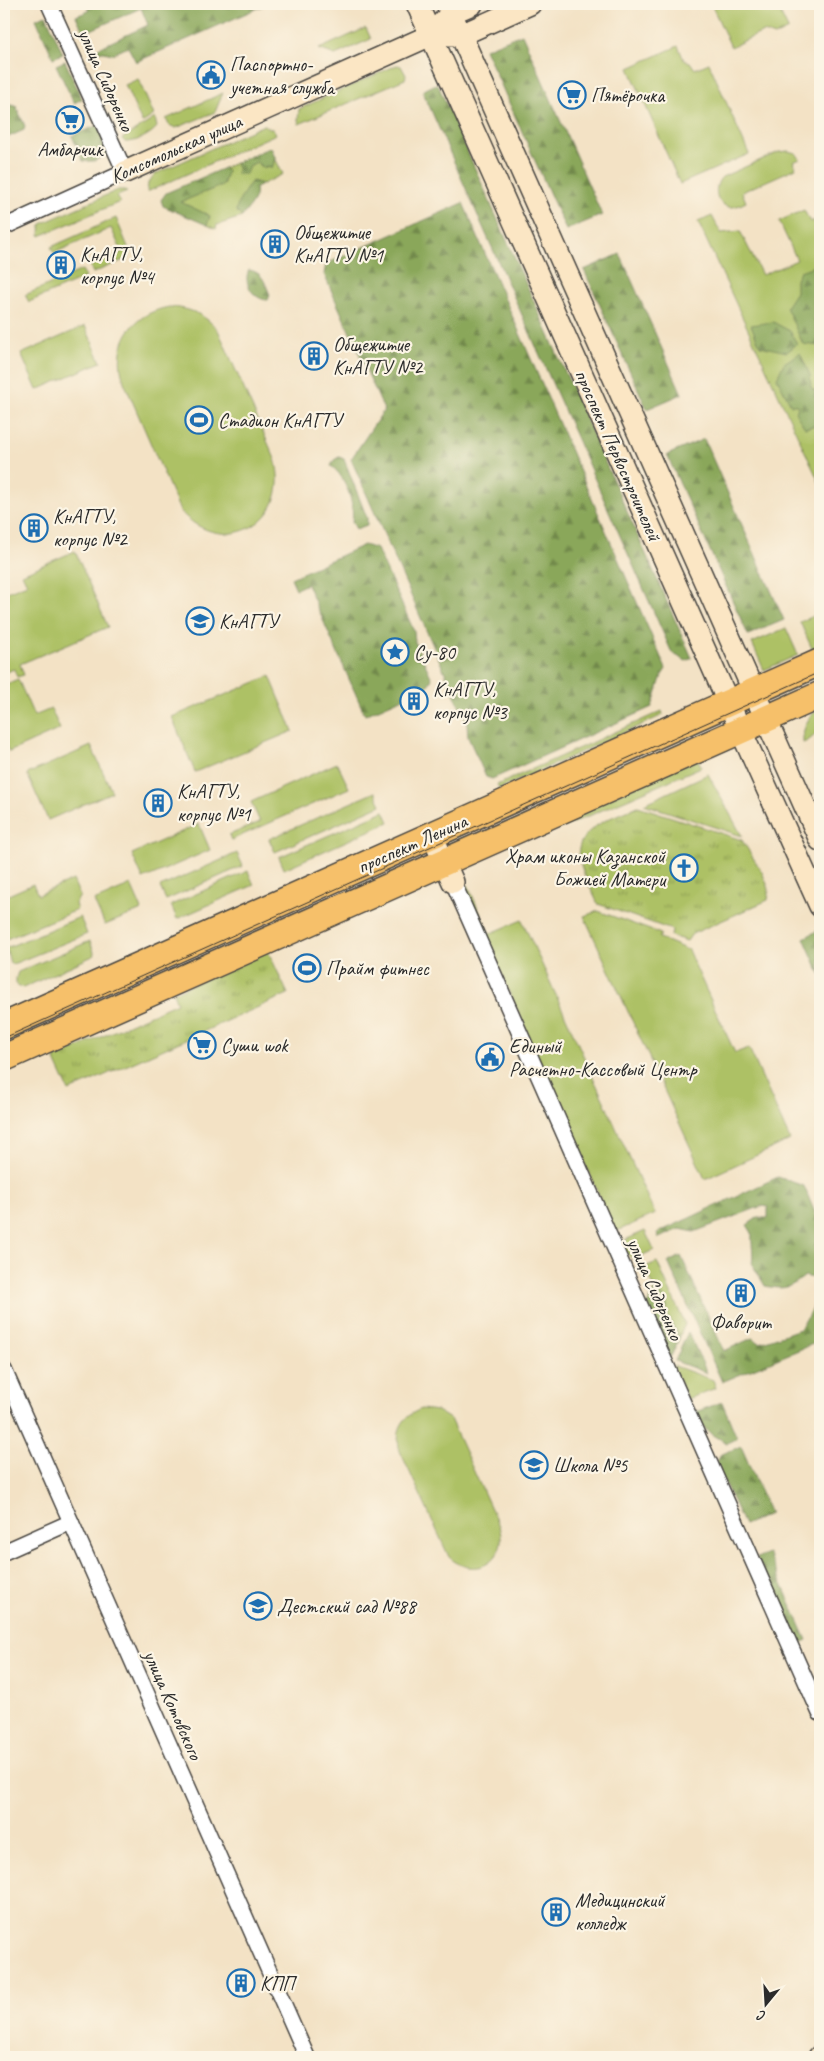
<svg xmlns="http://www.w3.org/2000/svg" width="824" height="2061" viewBox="0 0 824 2061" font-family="Caveat,sans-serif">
<defs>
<pattern id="forest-firs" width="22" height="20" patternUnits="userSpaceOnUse" patternTransform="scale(1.25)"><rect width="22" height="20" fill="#8aa75a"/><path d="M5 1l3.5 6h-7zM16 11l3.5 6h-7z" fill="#71884b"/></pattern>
<pattern id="park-tufts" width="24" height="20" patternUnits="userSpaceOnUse" patternTransform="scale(1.25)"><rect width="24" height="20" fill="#adc165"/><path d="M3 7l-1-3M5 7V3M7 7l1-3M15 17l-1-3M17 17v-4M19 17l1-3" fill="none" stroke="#8d9d53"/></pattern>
</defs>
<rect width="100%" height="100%" fill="#fcf5e5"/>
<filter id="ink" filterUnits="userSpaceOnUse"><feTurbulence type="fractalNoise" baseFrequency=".02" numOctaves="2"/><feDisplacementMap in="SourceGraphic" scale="10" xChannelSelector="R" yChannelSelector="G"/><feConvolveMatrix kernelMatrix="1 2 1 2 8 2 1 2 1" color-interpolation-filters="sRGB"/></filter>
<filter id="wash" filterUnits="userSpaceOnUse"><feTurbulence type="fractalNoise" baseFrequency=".0096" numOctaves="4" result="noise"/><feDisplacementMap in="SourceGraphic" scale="20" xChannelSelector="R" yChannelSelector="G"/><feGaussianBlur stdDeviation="1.12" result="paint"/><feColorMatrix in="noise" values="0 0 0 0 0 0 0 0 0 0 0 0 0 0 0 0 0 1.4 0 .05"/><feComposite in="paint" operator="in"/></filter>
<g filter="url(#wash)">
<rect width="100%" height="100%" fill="#f3e2c5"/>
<!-- green -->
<g fill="#adc165" stroke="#6c7648">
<polygon points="711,4 776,4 788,29 774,36 763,32 731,47"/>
<polygon points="366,28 371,39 335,55 319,49"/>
<polygon points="678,46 684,60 690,62 695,69 709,63 749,154 680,184 629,68"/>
<polygon points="397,65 401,66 406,75 405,79 299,124 298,120 299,109"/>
<polygon points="138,79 154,115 142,123 125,85"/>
<polygon points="223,93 215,112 176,128 169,125 166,119"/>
<path d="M155 118 157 127C151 135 134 143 125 142L122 139Z"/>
<polygon points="264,125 274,130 276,134 147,192 148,183 155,174"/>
<path d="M788 151 796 153 800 159 793 162 796 168 742 192 746 202C740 205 733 209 726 206 714 201 714 185 722 177L779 152Z"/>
<polygon points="275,158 283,174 263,184 252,182 236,211 242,217 217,225 216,229 207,225 210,216 180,202 223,185 227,172 224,168 237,162 236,167 249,166 257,162 272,168"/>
<polygon points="118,190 125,190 127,192 117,196 120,202 40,236 41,224"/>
<polygon points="804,210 810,222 820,218 818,213 820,212 820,484 698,222 712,216 721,233 740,231 762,275 797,260 779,221"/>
<polygon points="116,218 130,252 128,258 93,273 90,266 122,252 111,228 54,253 51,247"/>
<polygon points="82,270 86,277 29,302 25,295"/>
<path d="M169 307C190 308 204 314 218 330L275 459C294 522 224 560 180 511L124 382C112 345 130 314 169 307Z"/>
<polygon points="85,326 101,362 37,390 21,354"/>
<polygon points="75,551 108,627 20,664 24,675 17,677 14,669 4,673 4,593 27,584 22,574"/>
<polygon points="820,613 820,648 813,651 800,622"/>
<polygon points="786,628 798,655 764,670 752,643"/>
<polygon points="270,676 293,731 195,772 172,717"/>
<polygon points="18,679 34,716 51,709 60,729 9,752 4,741 4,685"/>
<path d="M820 708C820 724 820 736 803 743 802 729 808 715 820 708Z"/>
<polygon points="662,711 663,715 499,789 497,785"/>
<polygon points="91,746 112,792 48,820 27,774"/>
<polygon points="698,758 701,767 561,828 562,819"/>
<polygon points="337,763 349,788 231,840 229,835 260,822 251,802"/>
<polygon points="708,774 742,836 644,804"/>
<polygon points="375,792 381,805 275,852 269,839"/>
<polygon points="384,811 389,822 284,869 279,857"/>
<polygon points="199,824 210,850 143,879 132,854"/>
<polygon points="237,853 243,866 166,900 160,887"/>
<polygon points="248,871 254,885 177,919 171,905"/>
<polygon points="73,880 80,896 75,904 77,910 4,940 4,897 33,884 38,895"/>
<polygon points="131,885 142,910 105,925 94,901"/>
<polygon points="468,885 489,934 522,920 655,1214 615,1232 463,888"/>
<polygon points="598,911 661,934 659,938 688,950 735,1053 749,1048 790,1140 705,1179 584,916"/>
<polygon points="80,917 87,934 13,964 10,963 6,948"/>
<polygon points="90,941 95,955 23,988 16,984 16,978 18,972"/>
<path d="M645 1231 654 1250 634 1259C626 1255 623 1249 625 1240Z"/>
<polygon points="657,1262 685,1324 671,1356 646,1308 655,1289 645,1267"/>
<polygon points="675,1366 713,1380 716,1388 687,1399 673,1367"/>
<path d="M422 1409 437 1411 450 1419 499 1526C510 1560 475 1581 449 1557L400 1451C394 1431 403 1415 422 1409Z"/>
</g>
<!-- forest -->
<g fill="url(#forest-firs)" stroke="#5a6942">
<polygon points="86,4 267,4 136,62 128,47 113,54 94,50 148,25 141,8 84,33 76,16 89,11"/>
<polygon points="46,15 63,54 53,58 36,19"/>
<polygon points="522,34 602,215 566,230 485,49"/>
<polygon points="65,61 82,99 74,103 56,65"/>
<polygon points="436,84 438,85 692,658 686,661 672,653 423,92 424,90"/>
<polygon points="4,102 5,104 16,106 25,126 24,130 4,139"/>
<polygon points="98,125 111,153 94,161 83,161 72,136"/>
<polygon points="271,147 275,158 272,168 262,167 257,162 249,166 246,174 237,174 237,162"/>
<polygon points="224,168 227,172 223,185 181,202 210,216 207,225 163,206 161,200 166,193"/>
<path d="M252 181 263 184 255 188C258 199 248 208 242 217L236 211C237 203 247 187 252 181Z"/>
<polygon points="463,203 666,669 662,675 652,707 492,779 486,777 468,737 467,723 351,459 384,410 324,274 326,264"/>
<polygon points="620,254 682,394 647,409 584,270"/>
<polygon points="820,264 820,346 803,344 786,307 796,292 796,280 800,271"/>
<path d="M249 270C263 272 265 283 270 295L268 300C254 300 242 283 249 270Z"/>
<polygon points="773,322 790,331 797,344 787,352 760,346 751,325"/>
<polygon points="800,353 810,375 811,388 820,394 820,424 805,428 796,414 798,405 791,405 777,378 784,363"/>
<polygon points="704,439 784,620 748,635 667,455"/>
<path d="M339 457 344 459 367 518V525L356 529 352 522C355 505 346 476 331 466L334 460Z"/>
<polygon points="364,545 377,549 414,631 415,642 432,679 426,688 365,715 307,584 296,589 291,578"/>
<polygon points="817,931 820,937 820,974 804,938"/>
<path d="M778 1177 804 1186 820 1225V1280L805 1276C790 1288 784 1290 765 1286L752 1264C754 1253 751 1244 752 1233L747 1225 757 1218H768V1207L762 1206 694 1232 680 1229 659 1238 657 1233Z"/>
<polygon points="681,1256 724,1351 752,1338 760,1343 800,1329 814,1306 820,1306 820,1341 722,1382 668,1262"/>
<path d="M655 1289C664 1293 669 1307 667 1316L680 1337 671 1356 669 1357 646 1308Z"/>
<polygon points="688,1332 707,1373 675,1361"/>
<path d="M722 1402 737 1438 727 1443C713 1435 700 1428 693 1413Z"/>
<polygon points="741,1446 770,1514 744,1525 716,1465 720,1455"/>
<polygon points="768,1553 807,1640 795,1645 757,1558"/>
</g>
<!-- park -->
<g fill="url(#park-tufts)" stroke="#6c7648">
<path d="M638 806 742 840 762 872 769 889 768 900 692 934 687 941 671 936 672 930 598 904C592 891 584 876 580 862 570 829 616 816 638 806Z"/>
<polygon points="268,951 288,994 69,1091 54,1058 177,1003 173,993"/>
</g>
</g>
<g filter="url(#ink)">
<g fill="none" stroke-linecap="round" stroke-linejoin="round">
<!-- street casing -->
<g stroke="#494642" stroke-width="18">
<g id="street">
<polyline points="4,227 125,172 49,4"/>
<polyline points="453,882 820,1713"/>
<polyline points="4,1370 307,2057"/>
<polyline points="4,1552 71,1522"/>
</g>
</g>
<!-- secondary casing -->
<g stroke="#494642" stroke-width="24">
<g id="secondary">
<polyline points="417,4 741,731 820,906"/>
<polyline points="447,4 820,840"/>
<polyline points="449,35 461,35 530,4"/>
<polyline points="125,172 431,35 451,13 472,4"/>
<polyline points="432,835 453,882"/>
<polyline points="819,2057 820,2056"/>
</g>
</g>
<!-- highway casing -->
<g stroke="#494642" stroke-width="29">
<g id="highway">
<polyline points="4,1026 820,662"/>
<polyline points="4,1058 820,695"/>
</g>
</g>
<!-- street -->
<use href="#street" stroke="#fff" stroke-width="15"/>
<!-- secondary -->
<use href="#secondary" stroke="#fbe6c4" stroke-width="21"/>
<!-- highway -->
<use href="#highway" stroke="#f6c06b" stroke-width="26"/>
<!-- tram -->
<polyline stroke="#2b2b2b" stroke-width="1" points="4,1038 820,672"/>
</g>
</g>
<!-- icons -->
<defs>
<g id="civic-ring" transform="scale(1.4375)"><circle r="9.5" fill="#fcf5e5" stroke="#1f6fb2" stroke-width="1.5"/><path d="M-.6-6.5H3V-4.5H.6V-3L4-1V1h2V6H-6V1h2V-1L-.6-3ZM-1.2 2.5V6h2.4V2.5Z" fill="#1f6fb2"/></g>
<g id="supermarket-ring" transform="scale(1.4375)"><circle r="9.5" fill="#fcf5e5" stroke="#1f6fb2" stroke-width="1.5"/><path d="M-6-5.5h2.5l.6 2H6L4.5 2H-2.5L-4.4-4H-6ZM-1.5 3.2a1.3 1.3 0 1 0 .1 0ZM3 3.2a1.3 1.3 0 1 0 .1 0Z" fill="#1f6fb2"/></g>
<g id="building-ring" transform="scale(1.4375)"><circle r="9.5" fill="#fcf5e5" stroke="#1f6fb2" stroke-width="1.5"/><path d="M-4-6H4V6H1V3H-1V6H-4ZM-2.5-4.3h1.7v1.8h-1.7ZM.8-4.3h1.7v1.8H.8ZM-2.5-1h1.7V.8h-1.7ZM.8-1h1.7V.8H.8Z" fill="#1f6fb2"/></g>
<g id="stadium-ring" transform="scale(1.4375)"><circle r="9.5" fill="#fcf5e5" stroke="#1f6fb2" stroke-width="1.5"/><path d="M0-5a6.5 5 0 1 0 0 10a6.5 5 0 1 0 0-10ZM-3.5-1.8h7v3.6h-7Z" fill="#1f6fb2"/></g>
<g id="university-ring" transform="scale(1.4375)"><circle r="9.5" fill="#fcf5e5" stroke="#1f6fb2" stroke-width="1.5"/><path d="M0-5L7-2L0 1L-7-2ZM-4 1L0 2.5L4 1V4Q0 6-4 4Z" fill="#1f6fb2"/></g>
<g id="sight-ring" transform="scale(1.4375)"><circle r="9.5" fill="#fcf5e5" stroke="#1f6fb2" stroke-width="1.5"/><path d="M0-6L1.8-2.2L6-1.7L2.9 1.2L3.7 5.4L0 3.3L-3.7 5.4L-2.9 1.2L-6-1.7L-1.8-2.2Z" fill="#1f6fb2"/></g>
<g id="church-ring" transform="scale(1.4375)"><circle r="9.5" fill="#fcf5e5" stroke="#1f6fb2" stroke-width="1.5"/><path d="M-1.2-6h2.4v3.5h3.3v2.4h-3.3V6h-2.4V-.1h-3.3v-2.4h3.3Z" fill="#1f6fb2"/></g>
<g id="school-ring" transform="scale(1.4375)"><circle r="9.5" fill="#fcf5e5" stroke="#1f6fb2" stroke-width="1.5"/><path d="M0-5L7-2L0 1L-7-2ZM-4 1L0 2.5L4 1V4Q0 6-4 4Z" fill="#1f6fb2"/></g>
</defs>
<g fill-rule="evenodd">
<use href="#civic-ring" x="211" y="75"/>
<use href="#supermarket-ring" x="572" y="95"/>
<use href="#supermarket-ring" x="70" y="120"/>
<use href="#building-ring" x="275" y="244"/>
<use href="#building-ring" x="61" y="265"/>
<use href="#building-ring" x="314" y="356"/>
<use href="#stadium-ring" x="199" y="420"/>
<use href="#building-ring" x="34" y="528"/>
<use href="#university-ring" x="200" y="621"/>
<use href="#sight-ring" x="395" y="652"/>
<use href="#building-ring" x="414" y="701"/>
<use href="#building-ring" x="158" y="803"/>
<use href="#church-ring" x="684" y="868"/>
<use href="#stadium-ring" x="307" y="968"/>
<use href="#supermarket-ring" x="202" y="1045"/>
<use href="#civic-ring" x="490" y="1057"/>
<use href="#building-ring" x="741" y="1293"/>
<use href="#school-ring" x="534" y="1465"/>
<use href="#school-ring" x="258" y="1606"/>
<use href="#building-ring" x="556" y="1912"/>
<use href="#building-ring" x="241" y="1983"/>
</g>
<g text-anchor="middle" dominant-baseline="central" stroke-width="4.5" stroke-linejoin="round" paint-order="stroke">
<!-- poi labels -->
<g font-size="20" fill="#2b2b2b" stroke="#fcf5e5" text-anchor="start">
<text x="230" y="64">Паспортно-<tspan x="230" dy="23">учетная служба</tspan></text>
<text x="591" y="95">Пятёрочка</text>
<text x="70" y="149" text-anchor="middle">Амбарчик</text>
<text x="294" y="232">Общежитие<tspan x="294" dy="23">КнАГТУ №1</tspan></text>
<text x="80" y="254">КнАГТУ,<tspan x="80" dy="23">корпус №4</tspan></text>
<text x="333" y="344">Общежитие<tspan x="333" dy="23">КнАГТУ №2</tspan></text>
<text x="218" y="420">Стадион КнАГТУ</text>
<text x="53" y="516">КнАГТУ,<tspan x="53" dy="23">корпус №2</tspan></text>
<text x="219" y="621">КнАГТУ</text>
<text x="414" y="652">Су-80</text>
<text x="433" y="689">КнАГТУ,<tspan x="433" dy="23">корпус №3</tspan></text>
<text x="177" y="791">КнАГТУ,<tspan x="177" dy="23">корпус №1</tspan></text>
<text x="665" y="856" text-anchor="end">Храм иконы Казанской<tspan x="665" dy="23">Божией Матери</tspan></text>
<text x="326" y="968">Прайм фитнес</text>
<text x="221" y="1045">Суши wok</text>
<text x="509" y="1046">Единый<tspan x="509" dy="23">Расчетно-Кассовый Центр</tspan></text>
<text x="741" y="1322" text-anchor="middle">Фаворит</text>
<text x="553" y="1465">Школа №5</text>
<text x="277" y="1606">Дестский сад №88</text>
<text x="575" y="1900">Медицинский<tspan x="575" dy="23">колледж</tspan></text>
<text x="260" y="1983">КПП</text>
</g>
<!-- street labels -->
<g font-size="20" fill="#2b2b2b" stroke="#fcf5e5">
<text transform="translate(106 80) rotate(66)">улица Сидоренко</text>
<text transform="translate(176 149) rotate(-24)">Комсомольская улица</text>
<text transform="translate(618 455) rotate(66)">проспект Первостроителей</text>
<text transform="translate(412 844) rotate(-24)">проспект Ленина</text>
<text transform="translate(655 1289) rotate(66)">улица Сидоренко</text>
<text transform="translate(173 1705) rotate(66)">улица Котовского</text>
</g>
</g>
<!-- margin -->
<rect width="824" height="2061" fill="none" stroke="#fcf5e5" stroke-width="20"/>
<!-- north arrow -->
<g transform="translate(766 2004) rotate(198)" stroke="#fcf5e5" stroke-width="4" paint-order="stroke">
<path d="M0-4L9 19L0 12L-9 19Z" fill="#2b2b2b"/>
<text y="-8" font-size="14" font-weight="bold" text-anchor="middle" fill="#2b2b2b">С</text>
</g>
</svg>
